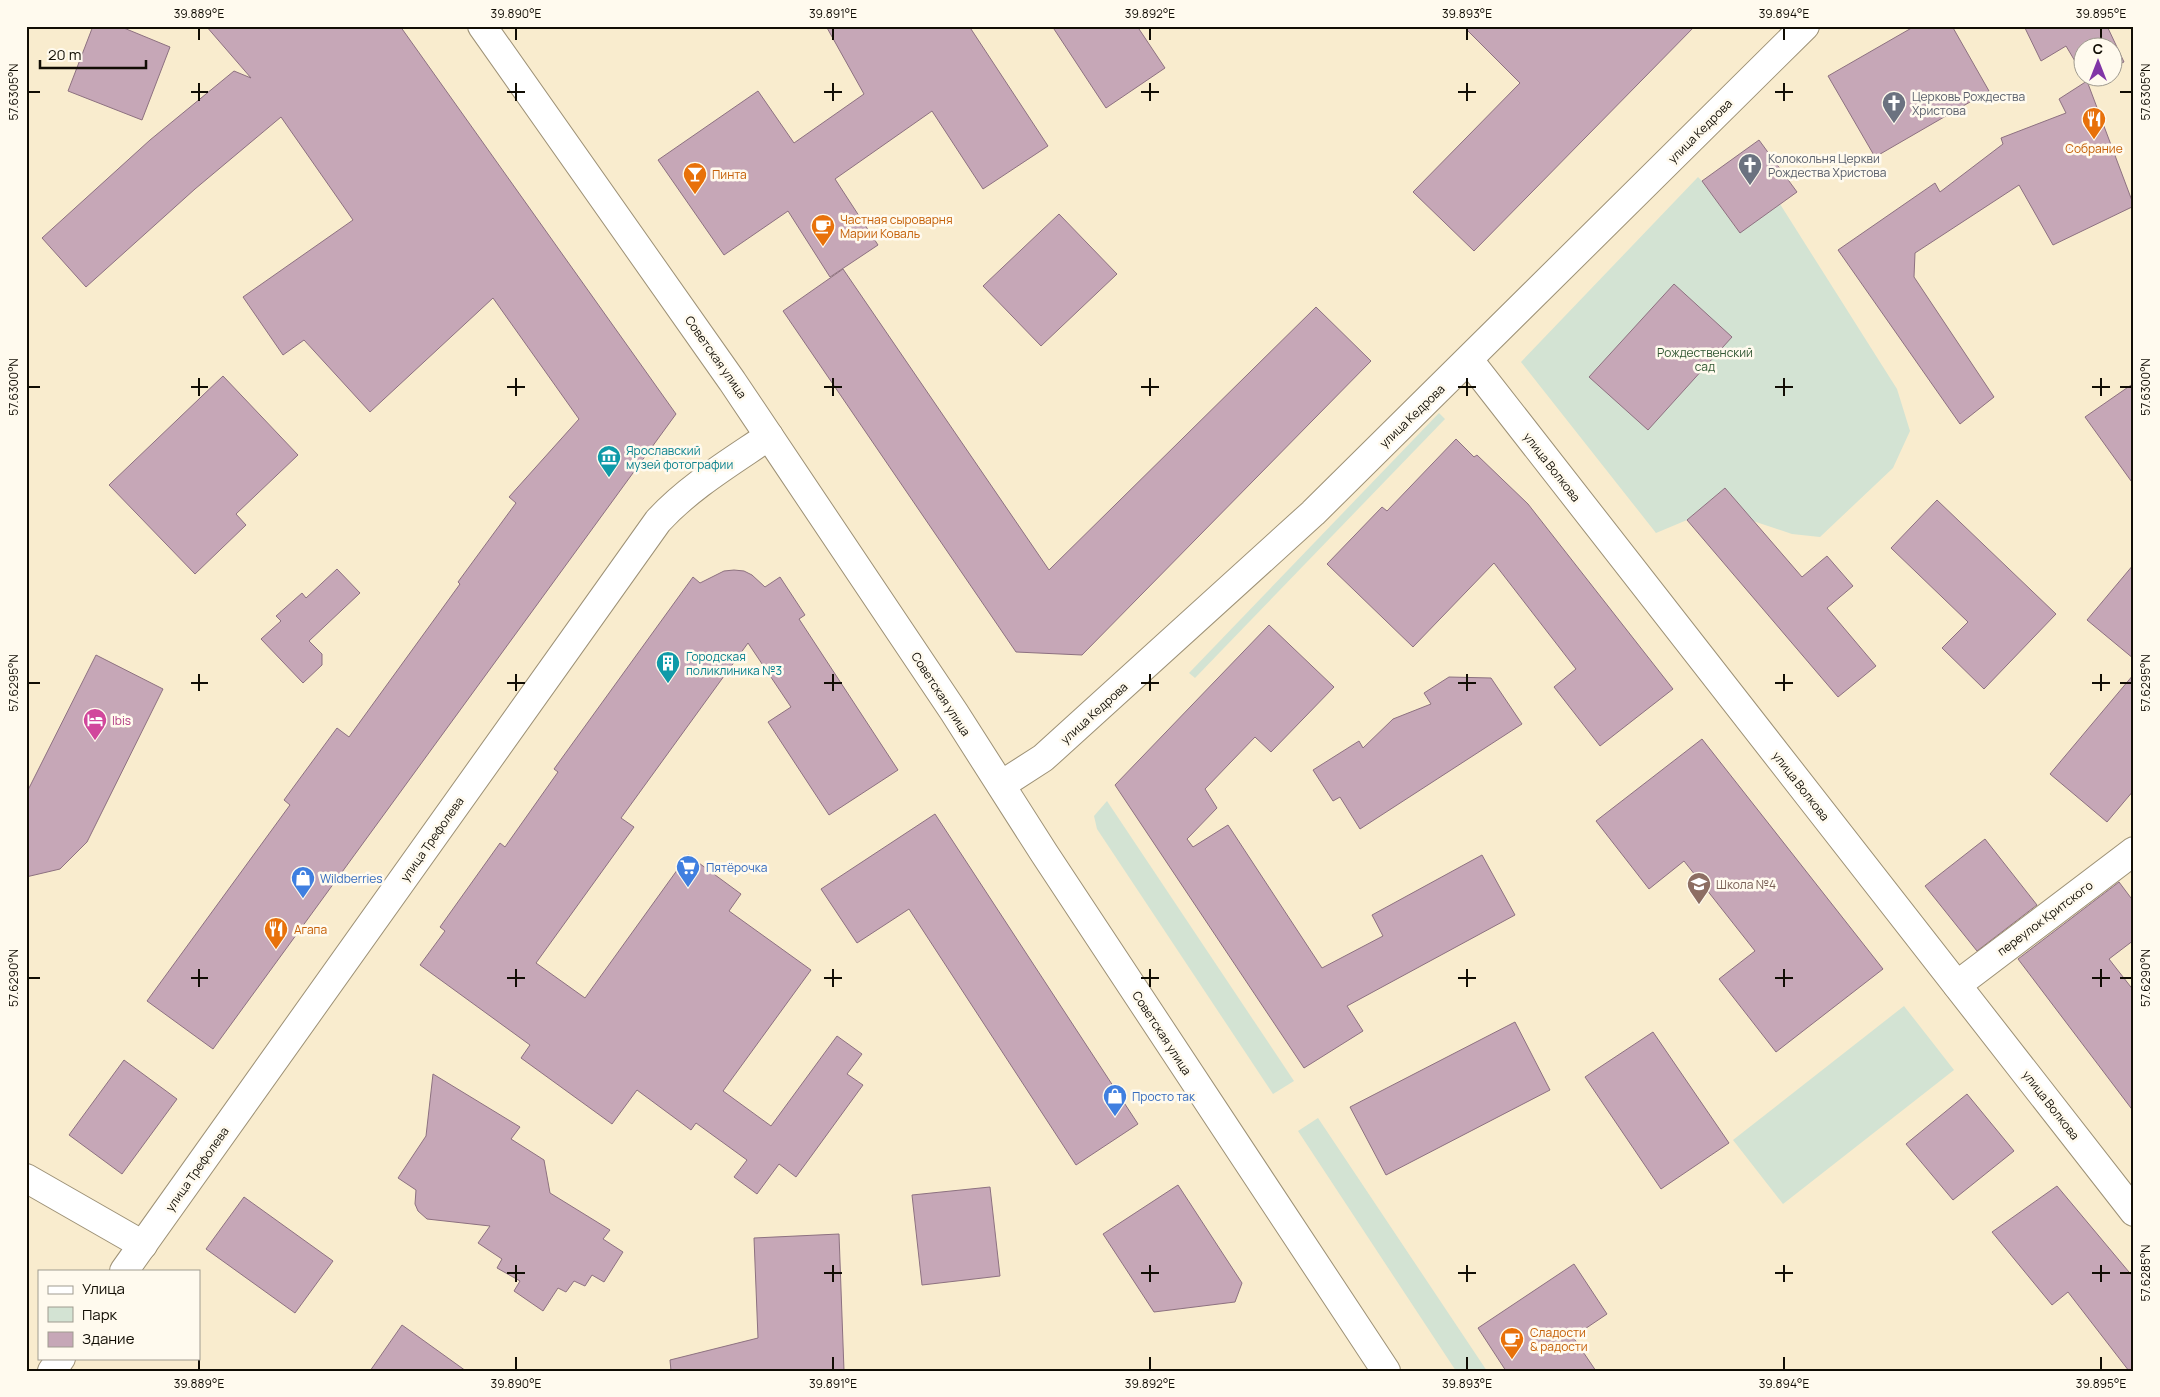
<svg xmlns="http://www.w3.org/2000/svg" width="2160" height="1397" viewBox="0 0 2160 1397" font-family="Manrope,sans-serif">
<rect width="100%" height="100%" fill="#f9ecce"/>
<!-- green -->
<g fill="#d3e3d3">
<polygon points="1698,177 1702,181 1780,204 1897,389 1910,431 1893,468 1820,537 1792,534 1753,521 1725,488 1687,520 1656,533 1521,362"/>
<polygon points="1439,413 1445,419 1195,678 1189,673"/>
<polygon points="1107,801 1294,1081 1273,1094 1097,829 1094,816"/>
<polygon points="1904,1006 1954,1070 1783,1204 1733,1140"/>
<polygon points="1318,1118 1487,1371 1456,1371 1298,1131"/>
</g>
<!-- building -->
<g fill="#c6a7b7" stroke="#8d7180">
<polygon points="93,26 119,26 170,47 142,120 68,91"/>
<polygon points="206,26 400,26 676,414 213,1049 147,1001 290,805 284,800 337,728 349,737 460,584 458,582 516,503 509,497 579,419 493,298 370,412 304,340 283,355 243,297 353,220 281,117 195,189 86,287 42,238 150,140 234,71 251,78"/>
<polygon points="826,26 969,26 1048,146 983,189 932,111 835,179 878,245 830,277 788,211 724,255 658,160 758,91 794,143 864,94"/>
<polygon points="1052,26 1137,26 1165,68 1106,108"/>
<polygon points="1463,26 1695,26 1474,251 1413,192 1520,83"/>
<polygon points="1915,26 1952,26 1989,91 1875,157 1828,76"/>
<polygon points="2024,26 2107,26 2124,62 2112,67 2112,48 2082,48 2082,73 2066,46 2041,61"/>
<polygon points="2087,81 2134,206 2053,245 2019,185 1915,253 1914,277 1994,397 1960,424 1838,250 1935,183 1940,192 2003,144 2001,138 2066,113 2059,99"/>
<polygon points="1759,140 1797,192 1740,233 1702,181"/>
<polygon points="1059,214 1117,274 1041,346 983,286"/>
<polygon points="843,269 1049,570 1316,307 1371,361 1082,655 1016,652 783,311"/>
<polygon points="1674,284 1732,337 1648,430 1589,377"/>
<polygon points="223,376 298,455 236,514 246,525 195,574 109,485"/>
<polygon points="2134,383 2134,485 2085,417"/>
<polygon points="1456,439 1474,457 1477,455 1528,504 1673,689 1600,746 1554,687 1576,669 1494,563 1413,647 1327,564 1382,507 1387,511"/>
<polygon points="1725,488 1802,577 1827,556 1853,586 1827,608 1876,666 1838,697 1687,520"/>
<polygon points="1937,500 2056,614 1984,689 1942,648 1968,622 1891,548"/>
<polygon points="2134,564 2134,659 2087,620"/>
<polygon points="337,569 360,593 309,641 322,654 322,665 303,683 261,639 281,621 276,616 302,593 306,598"/>
<polygon points="734,570 744,571 752,575 765,587 780,577 805,615 799,619 898,770 829,815 768,722 791,707 748,643 621,818 634,827 536,963 585,998 688,855 741,894 729,911 811,970 723,1091 771,1126 837,1036 862,1054 847,1074 863,1085 796,1177 779,1164 757,1194 734,1177 747,1160 696,1123 691,1130 637,1090 612,1124 521,1058 530,1045 420,965 445,931 440,927 500,843 505,847 558,772 554,769 693,577 700,583 724,571"/>
<polygon points="1269,625 1334,687 1271,752 1255,737 1205,789 1217,808 1187,839 1193,847 1228,825 1322,968 1383,936 1372,915 1482,855 1515,915 1347,1006 1363,1031 1304,1068 1115,785"/>
<polygon points="96,655 163,689 87,842 60,869 26,877 26,794"/>
<polygon points="2134,674 2134,790 2107,822 2050,774"/>
<polygon points="1449,677 1491,678 1522,724 1360,829 1340,797 1333,801 1313,770 1359,741 1363,748 1393,719 1431,704 1424,693"/>
<polygon points="1702,739 1883,969 1776,1052 1719,979 1755,951 1684,861 1649,889 1596,821"/>
<polygon points="935,814 1138,1124 1076,1165 909,909 857,943 821,889"/>
<polygon points="1985,839 2037,905 1977,951 1925,886"/>
<polygon points="2119,882 2134,902 2134,940 2109,959 2134,991 2134,1112 2018,959"/>
<polygon points="1515,1022 1550,1090 1386,1175 1350,1107"/>
<polygon points="1653,1032 1729,1143 1661,1189 1585,1077"/>
<polygon points="124,1060 177,1099 122,1174 69,1135"/>
<polygon points="433,1074 520,1127 511,1139 544,1160 550,1193 610,1230 603,1239 623,1252 604,1282 592,1275 585,1286 574,1281 566,1292 558,1288 543,1311 514,1291 520,1281 497,1268 502,1259 478,1243 490,1226 427,1219 418,1211 415,1204 416,1190 398,1178 426,1136"/>
<polygon points="1967,1094 2014,1151 1953,1200 1906,1144"/>
<polygon points="1178,1185 1242,1283 1235,1302 1154,1312 1103,1234"/>
<polygon points="2057,1186 2134,1278 2134,1371 2129,1371 2068,1292 2052,1305 1992,1232"/>
<polygon points="990,1187 1000,1276 922,1285 912,1195"/>
<polygon points="244,1197 333,1261 295,1313 206,1249"/>
<polygon points="839,1234 844,1371 671,1371 670,1360 758,1338 754,1238"/>
<polygon points="1574,1264 1607,1314 1573,1337 1596,1371 1506,1371 1478,1328"/>
<polygon points="402,1325 466,1371 370,1371"/>
</g>
<g fill="none" stroke-linecap="round" stroke-linejoin="round">
<!-- minor casing -->
<g stroke="#9d9176" stroke-width="30">
<g id="minor">
<polyline points="482,26 732,381 954,712 1044,853 1386,1371"/>
<polyline points="1469,360 2134,1212"/>
<polyline points="1001,785 1043,758 1313,513 1805,26"/>
<polyline points="1957,985 2134,851"/>
<polyline points="26,1178 143,1245"/>
<path d="M124 1271 658 521C689 487 731 462 769 436"/>
<polyline points="52,1371 61,1358"/>
</g>
</g>
<!-- minor -->
<use href="#minor" stroke="#fff" stroke-width="28"/>
</g>
<!-- ticks -->
<path fill="none" stroke="#110d04" stroke-width="2" d="M199 28V40M516 28V40M833 28V40M1150 28V40M1467 28V40M1784 28V40M2101 28V40M199 83V101M516 83V101M833 83V101M1150 83V101M1467 83V101M1784 83V101M28 92H40M191 92H208M507 92H525M824 92H842M1141 92H1159M1458 92H1476M1775 92H1793M2120 92H2132M199 378V396M516 378V396M833 378V396M1150 378V396M1467 378V396M1784 378V396M2101 378V396M28 387H40M191 387H208M507 387H525M824 387H842M1141 387H1159M1458 387H1476M1775 387H1793M2092 387H2110M2120 387H2132M199 674V691M516 674V691M833 674V691M1150 674V691M1467 674V691M1784 674V691M2101 674V691M28 683H40M191 683H208M507 683H525M824 683H842M1141 683H1159M1458 683H1476M1775 683H1793M2092 683H2110M2120 683H2132M199 969V987M516 969V987M833 969V987M1150 969V987M1467 969V987M1784 969V987M2101 969V987M28 978H40M191 978H208M507 978H525M824 978H842M1141 978H1159M1458 978H1476M1775 978H1793M2092 978H2110M2120 978H2132M516 1265V1282M833 1265V1282M1150 1265V1282M1467 1265V1282M1784 1265V1282M2101 1265V1282M507 1273H525M824 1273H842M1141 1273H1159M1458 1273H1476M1775 1273H1793M2092 1273H2110M2120 1273H2132M199 1357V1370M516 1357V1370M833 1357V1370M1150 1357V1370M1467 1357V1370M1784 1357V1370M2101 1357V1370"/>
<!-- icons -->
<defs>
<g id="church-pin" transform="scale(1.25)"><path d="M0 17L-7.5 6A9.5 9.5 0 1 1 7.5 6Z" fill="#6b7280" stroke="#fffaee"/><path d="M-1.2-6h2.4v3.5h3.3v2.4h-3.3V6h-2.4V-.1h-3.3v-2.4h3.3Z" fill="#fff"/></g>
<g id="restaurant-pin" transform="scale(1.25)"><path d="M0 17L-7.5 6A9.5 9.5 0 1 1 7.5 6Z" fill="#e8710a" stroke="#fffaee"/><path d="M-5-6h1v4h1v-4h1v4h1v-4h1v5L-1.5 .5V6h-2V.5L-5-1ZM5-6V6H3V1.5H1.5Q1.5-4 5-6Z" fill="#fff"/></g>
<g id="bar-pin" transform="scale(1.25)"><path d="M0 17L-7.5 6A9.5 9.5 0 1 1 7.5 6Z" fill="#e8710a" stroke="#fffaee"/><path d="M-6-5H6L.8 .8V4.5H3.5V6h-7V4.5H-.8V.8Z" fill="#fff"/></g>
<g id="cafe-pin" transform="scale(1.25)"><path d="M0 17L-7.5 6A9.5 9.5 0 1 1 7.5 6Z" fill="#e8710a" stroke="#fffaee"/><path d="M-5.5-4.5H6V0H3Q3 3.5 0 3.5H-2.5Q-5.5 3.5-5.5 0ZM3-3.2v2h1.7v-2ZM-6 4.5H4V6H-6Z" fill="#fff"/></g>
<g id="museum-pin" transform="scale(1.25)"><path d="M0 17L-7.5 6A9.5 9.5 0 1 1 7.5 6Z" fill="#0f9aa8" stroke="#fffaee"/><path d="M0-6L6-3V-2H-6V-3ZM-5-1h2V3h-2ZM-1-1h2V3h-2ZM3-1h2V3H3ZM-6 4H6V6H-6Z" fill="#fff"/></g>
<g id="building-pin" transform="scale(1.25)"><path d="M0 17L-7.5 6A9.5 9.5 0 1 1 7.5 6Z" fill="#0f9aa8" stroke="#fffaee"/><path d="M-4-6H4V6H1V3H-1V6H-4ZM-2.5-4.3h1.7v1.8h-1.7ZM.8-4.3h1.7v1.8H.8ZM-2.5-1h1.7V.8h-1.7ZM.8-1h1.7V.8H.8Z" fill="#fff"/></g>
<g id="hotel-pin" transform="scale(1.25)"><path d="M0 17L-7.5 6A9.5 9.5 0 1 1 7.5 6Z" fill="#d1479c" stroke="#fffaee"/><path d="M-6-4.5h1.5V1H6V5H4.5V3h-9V5H-6ZM-4 0a1.8 1.8 0 1 1 3.6 0ZM.5 0V-2.5h3Q6-2.5 6 0Z" fill="#fff"/></g>
<g id="supermarket-pin" transform="scale(1.25)"><path d="M0 17L-7.5 6A9.5 9.5 0 1 1 7.5 6Z" fill="#3f7fe0" stroke="#fffaee"/><path d="M-6-5.5h2.5l.6 2H6L4.5 2H-2.5L-4.4-4H-6ZM-1.5 3.2a1.3 1.3 0 1 0 .1 0ZM3 3.2a1.3 1.3 0 1 0 .1 0Z" fill="#fff"/></g>
<g id="shop-pin" transform="scale(1.25)"><path d="M0 17L-7.5 6A9.5 9.5 0 1 1 7.5 6Z" fill="#3f7fe0" stroke="#fffaee"/><path d="M-5-2.5h2.3a2.7 3.5 0 0 1 5.4 0H5L5.5 6h-11ZM-1.5-2.5h3a1.5 2.3 0 0 0-3 0Z" fill="#fff"/></g>
<g id="school-pin" transform="scale(1.25)"><path d="M0 17L-7.5 6A9.5 9.5 0 1 1 7.5 6Z" fill="#8d6e63" stroke="#fffaee"/><path d="M0-5L7-2L0 1L-7-2ZM-4 1L0 2.5L4 1V4Q0 6-4 4Z" fill="#fff"/></g>
</defs>
<g fill-rule="evenodd">
<use href="#church-pin" x="1894" y="103"/>
<use href="#restaurant-pin" x="2094" y="119"/>
<use href="#church-pin" x="1750" y="165"/>
<use href="#bar-pin" x="695" y="174"/>
<use href="#cafe-pin" x="823" y="226"/>
<use href="#museum-pin" x="609" y="457"/>
<use href="#building-pin" x="668" y="663"/>
<use href="#hotel-pin" x="95" y="720"/>
<use href="#supermarket-pin" x="688" y="867"/>
<use href="#shop-pin" x="303" y="878"/>
<use href="#school-pin" x="1699" y="884"/>
<use href="#restaurant-pin" x="276" y="929"/>
<use href="#shop-pin" x="1115" y="1096"/>
<use href="#cafe-pin" x="1512" y="1339"/>
</g>
<g text-anchor="middle" dominant-baseline="central" stroke-width="5" stroke-linejoin="round" paint-order="stroke">
<!-- worship labels -->
<g font-size="12" fill="#5b616d" stroke="#fffaee" text-anchor="start">
<text x="1912" y="96">Церковь Рождества<tspan x="1912" dy="14">Христова</tspan></text>
<text x="1768" y="158">Колокольня Церкви<tspan x="1768" dy="14">Рождества Христова</tspan></text>
</g>
<!-- street labels -->
<g font-size="12" fill="#110d04" stroke="#fffaee">
<text transform="translate(1700 131) rotate(-45)">улица Кедрова</text>
<text transform="translate(716 357) rotate(55)">Советская улица</text>
<text transform="translate(1412 416) rotate(-44)">улица Кедрова</text>
<text transform="translate(1552 467) rotate(52)">улица Волкова</text>
<text transform="translate(941 694) rotate(57)">Советская улица</text>
<text transform="translate(1094 713) rotate(-42)">улица Кедрова</text>
<text transform="translate(1801 786) rotate(52)">улица Волкова</text>
<text transform="translate(432 839) rotate(-55)">улица Трефолева</text>
<text transform="translate(2045 918) rotate(-37)">переулок Критского</text>
<text transform="translate(1162 1033) rotate(57)">Советская улица</text>
<text transform="translate(2051 1105) rotate(52)">улица Волкова</text>
<text transform="translate(197 1169) rotate(-55)">улица Трефолева</text>
</g>
<!-- food labels -->
<g font-size="12" fill="#c56008" stroke="#fffaee" text-anchor="start">
<text x="2094" y="148" text-anchor="middle">Собрание</text>
<text x="712" y="174">Пинта</text>
<text x="840" y="219">Частная сыроварня<tspan x="840" dy="14">Марии Коваль</tspan></text>
<text x="294" y="929">Агапа</text>
<text x="1530" y="1332">Сладости<tspan x="1530" dy="14">&amp; радости</tspan></text>
</g>
<!-- park labels -->
<g font-size="12" fill="#325834" stroke="#fffaee">
<text x="1705" y="352">Рождественский<tspan x="1705" dy="14">сад</tspan></text>
</g>
<!-- culture labels -->
<g font-size="12" fill="#0d838f" stroke="#fffaee" text-anchor="start">
<text x="626" y="450">Ярославский<tspan x="626" dy="14">музей фотографии</tspan></text>
<text x="686" y="656">Городская<tspan x="686" dy="14">поликлиника №3</tspan></text>
</g>
<!-- hotel labels -->
<g font-size="12" fill="#b23c85" stroke="#fffaee" text-anchor="start">
<text x="112" y="720">Ibis</text>
</g>
<!-- shop labels -->
<g font-size="12" fill="#366cbe" stroke="#fffaee" text-anchor="start">
<text x="706" y="867">Пятёрочка</text>
<text x="320" y="878">Wildberries</text>
<text x="1132" y="1096">Просто так</text>
</g>
<!-- education labels -->
<g font-size="12" fill="#785e54" stroke="#fffaee" text-anchor="start">
<text x="1716" y="884">Школа №4</text>
</g>
</g>
<!-- border -->
<rect width="2160" height="1397" fill="none" stroke="#fffaee" stroke-width="55"/>
<!-- legend -->
<rect x="38" y="1270" width="162" height="90" fill="#fffaee" stroke="#a09b90"/>
<rect x="48" y="1286" width="25" height="8" fill="#ffffff" stroke="#a09b90"/>
<text x="82" y="1294" font-size="15" fill="#110d04">Улица</text>
<rect x="48" y="1307" width="25" height="15" fill="#d3e3d3" stroke="#a09b90"/>
<text x="82" y="1320" font-size="15" fill="#110d04">Парк</text>
<rect x="48" y="1332" width="25" height="15" fill="#c6a7b7" stroke="#a09b90"/>
<text x="82" y="1344" font-size="15" fill="#110d04">Здание</text>
<!-- north arrow -->
<g transform="translate(2098 62)"><circle r="24" fill="#fffaee" stroke="#a09b90"/>
<path d="M0-4L9 19L0 12L-9 19Z" fill="#8135a6"/>
<text y="-8" font-size="14" font-weight="bold" text-anchor="middle" fill="#110d04">С</text>
</g>
<!-- scale -->
<path d="M40 60v8h106v-8" fill="none" stroke="#110d04" stroke-width="2.5"/>
<text x="48" y="60" font-size="15" fill="#110d04" stroke="#fffaee" stroke-width="4" paint-order="stroke">20 m</text>
<rect x="28" y="28" width="2104" height="1342" fill="none" stroke="#110d04" stroke-width="2"/>
<g font-size="12" text-anchor="middle" fill="#110d04">
<text x="199" y="18">39.889°E</text>
<text x="516" y="18">39.890°E</text>
<text x="833" y="18">39.891°E</text>
<text x="1150" y="18">39.892°E</text>
<text x="1467" y="18">39.893°E</text>
<text x="1784" y="18">39.894°E</text>
<text x="2101" y="18">39.895°E</text>
<text transform="translate(14 92) rotate(-90)" y="4">57.6305°N</text>
<text transform="translate(2146 92) rotate(-90)" y="4">57.6305°N</text>
<text transform="translate(14 387) rotate(-90)" y="4">57.6300°N</text>
<text transform="translate(2146 387) rotate(-90)" y="4">57.6300°N</text>
<text transform="translate(14 683) rotate(-90)" y="4">57.6295°N</text>
<text transform="translate(2146 683) rotate(-90)" y="4">57.6295°N</text>
<text transform="translate(14 978) rotate(-90)" y="4">57.6290°N</text>
<text transform="translate(2146 978) rotate(-90)" y="4">57.6290°N</text>
<text transform="translate(2146 1273) rotate(-90)" y="4">57.6285°N</text>
<text x="199" y="1388">39.889°E</text>
<text x="516" y="1388">39.890°E</text>
<text x="833" y="1388">39.891°E</text>
<text x="1150" y="1388">39.892°E</text>
<text x="1467" y="1388">39.893°E</text>
<text x="1784" y="1388">39.894°E</text>
<text x="2101" y="1388">39.895°E</text>
</g>
</svg>
